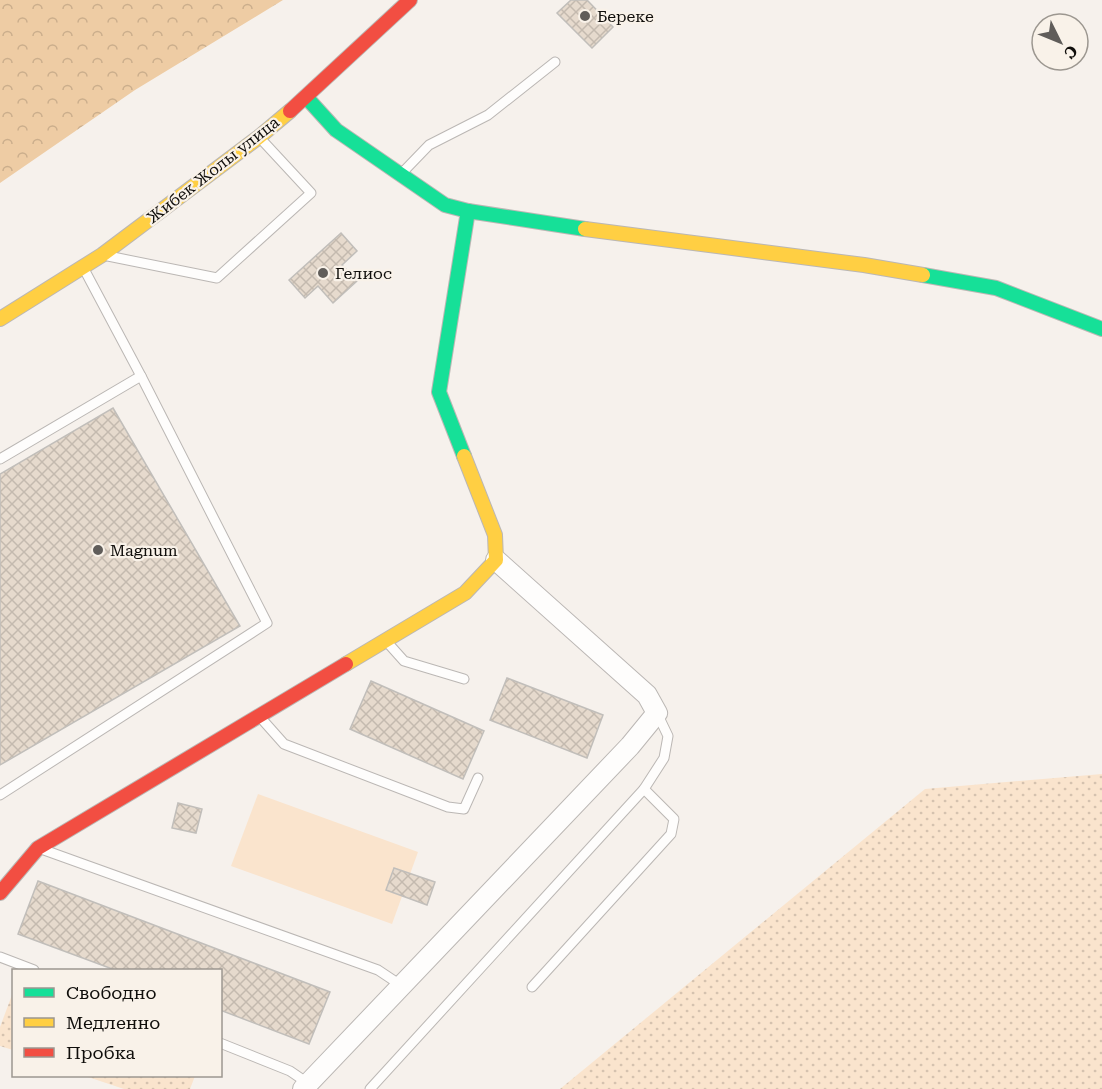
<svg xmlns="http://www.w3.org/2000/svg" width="1102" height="1089" viewBox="0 0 1102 1089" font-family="'Roboto Serif',serif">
<defs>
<pattern id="grass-dots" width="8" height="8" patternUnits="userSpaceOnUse" patternTransform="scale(1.5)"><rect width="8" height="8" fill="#fae4cd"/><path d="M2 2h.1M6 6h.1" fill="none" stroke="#d5c2af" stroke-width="1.8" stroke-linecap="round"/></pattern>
<pattern id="forest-crowns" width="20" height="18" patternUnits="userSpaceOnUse" patternTransform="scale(1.5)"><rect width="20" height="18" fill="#eecca4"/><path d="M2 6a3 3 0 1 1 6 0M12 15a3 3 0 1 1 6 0" fill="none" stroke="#cbae8c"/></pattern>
<pattern id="building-cross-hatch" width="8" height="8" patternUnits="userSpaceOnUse" patternTransform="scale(1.5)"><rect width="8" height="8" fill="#e6dacd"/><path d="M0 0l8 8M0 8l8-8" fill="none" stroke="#c4baaf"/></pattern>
</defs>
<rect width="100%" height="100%" fill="#f6f1ec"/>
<!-- grass -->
<g fill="url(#grass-dots)">
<polygon points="1102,774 1102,1089 560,1089 925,789"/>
<polygon points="12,995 14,996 13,1050 0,1046 0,1027"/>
<polygon points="85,1076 195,1076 190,1089 124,1089"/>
</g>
<!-- forest -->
<polygon fill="url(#forest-crowns)" points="0,0 283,0 135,90 0,183"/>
<!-- pitch -->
<polygon fill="#fae4cd" points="258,794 418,852 392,924 231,866"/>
<!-- building -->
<g fill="url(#building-cross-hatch)" stroke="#c1beba" stroke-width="1.5">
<polygon points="571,0 587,0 613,27 592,48 557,13"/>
<polygon points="341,233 357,251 342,265 357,281 333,303 318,286 305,298 289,280"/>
<polygon points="113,408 240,626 0,765 0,474"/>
<polygon points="507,678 603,715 587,758 490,720"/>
<polygon points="371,681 484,731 463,779 350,729"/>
<polygon points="178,803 202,809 196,833 172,828"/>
<polygon points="394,868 435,882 427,905 386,890"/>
<polygon points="38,881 330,992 309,1044 220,1010 220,970 115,970 18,934"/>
</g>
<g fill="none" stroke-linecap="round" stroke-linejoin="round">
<!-- lane casing -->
<g stroke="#bbb7b4" stroke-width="11">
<g id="lane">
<polyline points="402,173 429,145 488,115 555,62"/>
<polyline points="108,256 217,278 311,193 260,138"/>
<polyline points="0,459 141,376"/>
<polyline points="387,642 404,661 464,679"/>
<polyline points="260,717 284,744 448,807 464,809 478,778"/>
<polyline points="0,795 267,623 141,376 84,269"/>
<polyline points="44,850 378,970 402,986"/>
<polyline points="0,957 34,970"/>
<polyline points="532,987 671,834 674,819 644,789"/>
<polyline points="220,1043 290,1071 309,1084"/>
<polyline points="370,1089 644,789 664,758 668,736 657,713"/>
</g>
</g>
<!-- street casing -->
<g stroke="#bbb7b4" stroke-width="22">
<polyline id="street" points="303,1089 630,746 657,713 647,695 496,560"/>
</g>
<!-- fast casing -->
<g stroke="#bbb7b4" stroke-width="16">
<g id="fast">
<polyline points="306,97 336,130 445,205 468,211 585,229"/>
<polyline points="923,275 996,288 1102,329"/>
<polyline points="464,456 439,392 468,211"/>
</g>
</g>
<!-- slow casing -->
<g stroke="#bbb7b4" stroke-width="16">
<g id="slow">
<polyline points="585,229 864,265 923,275"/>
<polyline points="0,319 102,255 259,137 290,111"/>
<polyline points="346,664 465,593 496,560 495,535 464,456"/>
</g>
</g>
<!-- jam casing -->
<g stroke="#bbb7b4" stroke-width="16">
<g id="jam">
<polyline points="290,111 410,0"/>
<polyline points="0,893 38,848 346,664"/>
</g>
</g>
<!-- lane -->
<use href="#lane" stroke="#fefdfc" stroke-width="9"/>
<!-- street -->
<use href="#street" stroke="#fefdfc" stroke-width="20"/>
<!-- fast -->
<use href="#fast" stroke="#16e098" stroke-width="14"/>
<!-- slow -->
<use href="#slow" stroke="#ffcf43" stroke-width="14"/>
<!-- jam -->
<use href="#jam" stroke="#f24e42" stroke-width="14"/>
</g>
<!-- markers -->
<g fill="#605d5a" stroke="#f9f2e9" stroke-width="2">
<circle cx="585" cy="16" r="6"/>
<circle cx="323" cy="273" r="6"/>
<circle cx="98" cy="550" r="6"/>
</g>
<g text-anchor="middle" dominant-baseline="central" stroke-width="4.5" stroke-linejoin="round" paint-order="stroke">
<!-- poi labels -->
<g font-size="16" fill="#100e0b" stroke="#f9f2e9" text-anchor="start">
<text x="597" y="16">Береке</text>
<text x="335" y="273">Гелиос</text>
<text x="110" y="550">Magnum</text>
</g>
<!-- street labels -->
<g font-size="16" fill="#100e0b" stroke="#f9f2e9">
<text transform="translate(213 170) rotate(-38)">Жибек Жолы улица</text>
</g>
</g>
<!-- legend -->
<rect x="12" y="969" width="210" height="108" fill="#f9f2e9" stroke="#9c9790" stroke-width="1.5"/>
<rect x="24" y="988" width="30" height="9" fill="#16e098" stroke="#9c9790" stroke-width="1.5"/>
<text x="66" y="999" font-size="18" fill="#100e0b">Свободно</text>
<rect x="24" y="1018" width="30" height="9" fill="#ffcf43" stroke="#9c9790" stroke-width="1.5"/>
<text x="66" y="1029" font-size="18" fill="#100e0b">Медленно</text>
<rect x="24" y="1048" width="30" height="9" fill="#f24e42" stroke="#9c9790" stroke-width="1.5"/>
<text x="66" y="1059" font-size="18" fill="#100e0b">Пробка</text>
<!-- north arrow -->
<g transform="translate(1060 42) rotate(133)"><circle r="28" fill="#f9f2e9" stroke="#9c9790" stroke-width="1.5"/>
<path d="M0-4.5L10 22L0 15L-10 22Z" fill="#605d5a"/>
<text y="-9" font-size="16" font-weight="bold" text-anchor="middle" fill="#100e0b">С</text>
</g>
</svg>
